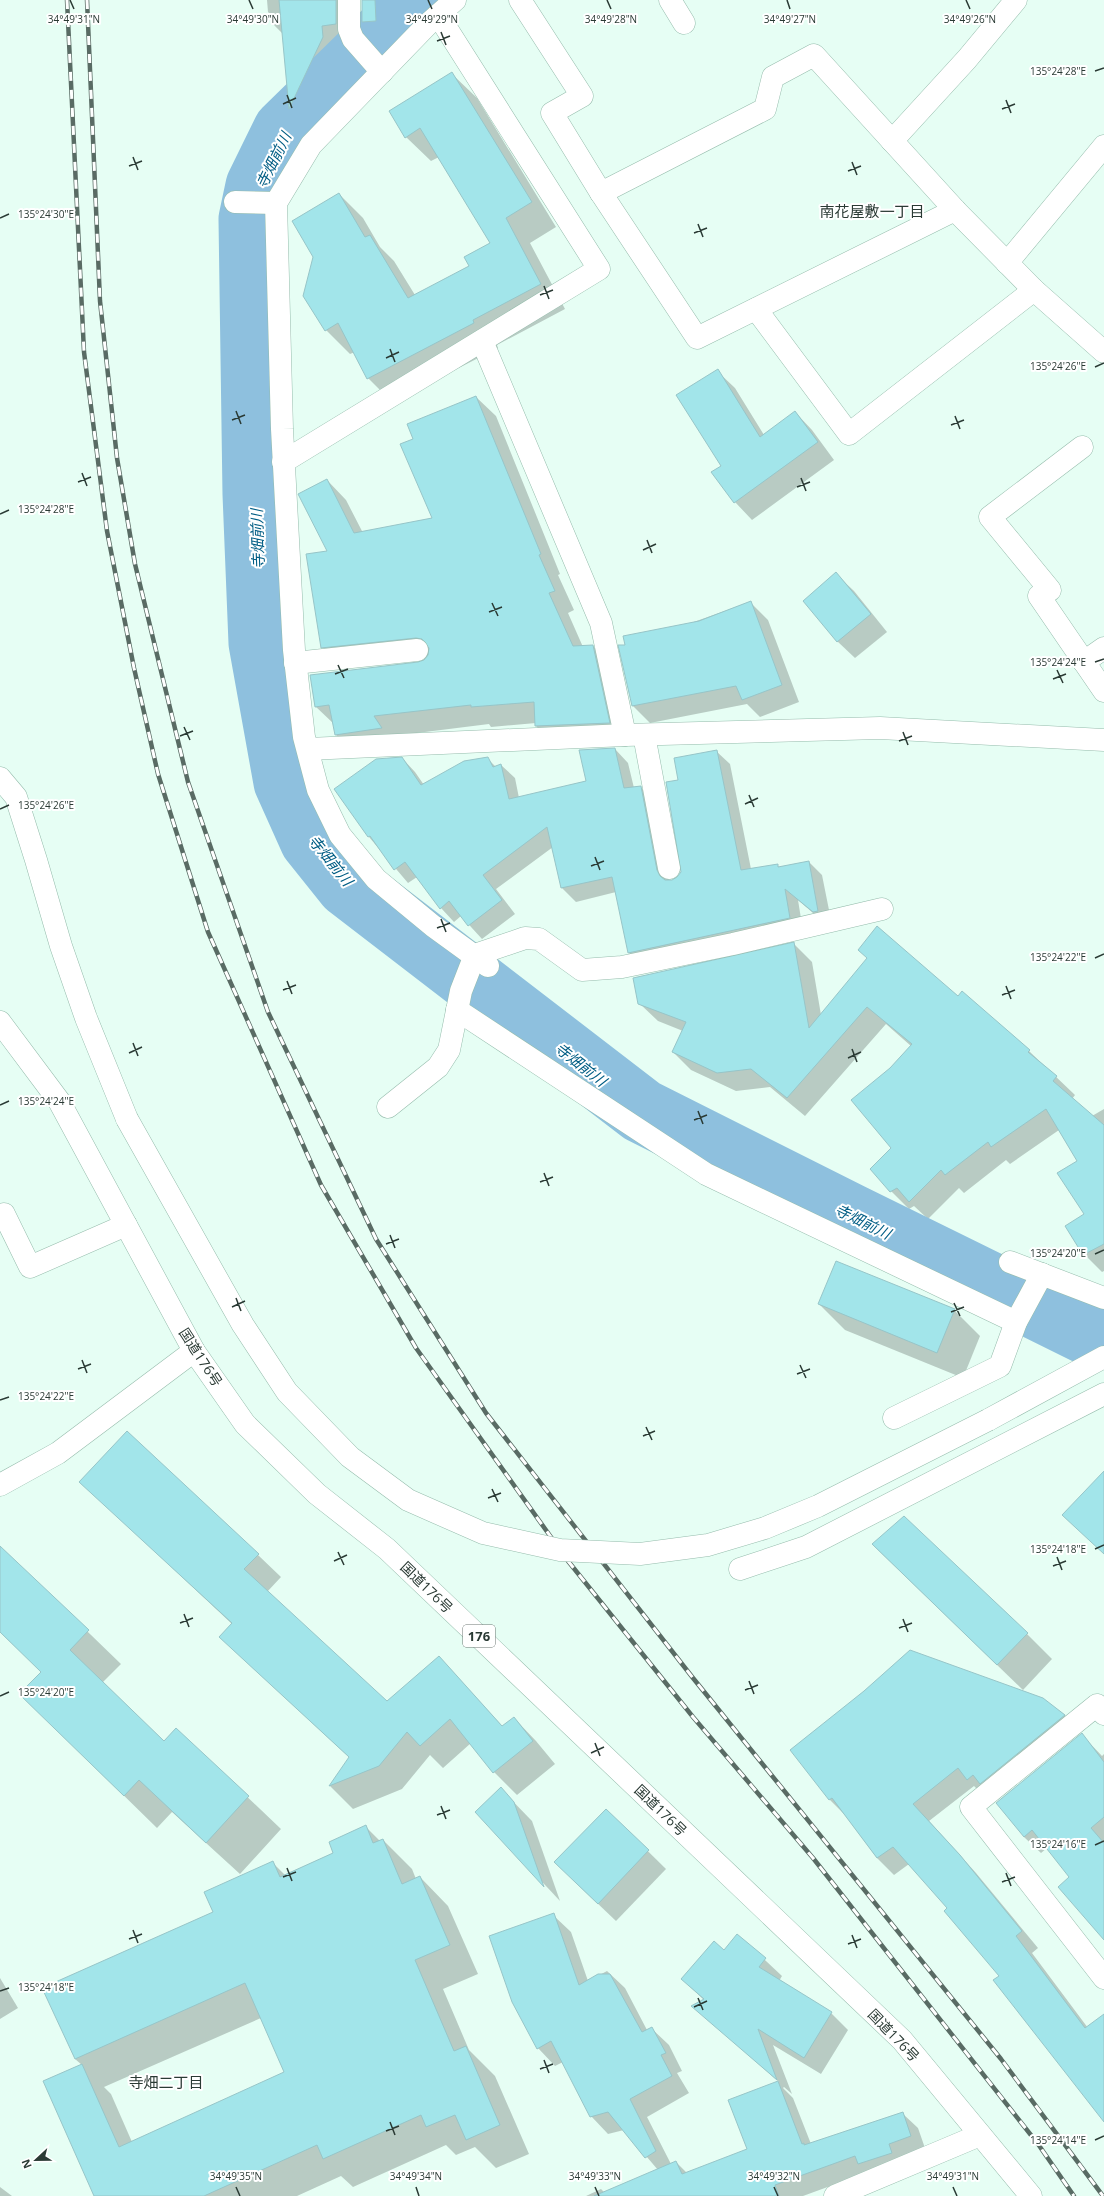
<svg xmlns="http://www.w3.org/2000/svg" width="1104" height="2196" viewBox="0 0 1104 2196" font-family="'Open Sans','Noto Sans JP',sans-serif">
<rect width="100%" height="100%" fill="#e6fef4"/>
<!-- shadow -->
<g fill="#0003" fill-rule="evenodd">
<polygon points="267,0 338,0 341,38 335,39 336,51 302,122 290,109 284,35 274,25 273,17 268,12"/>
<polygon points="368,0 405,0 385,18"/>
<polygon points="452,74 477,98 556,227 530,243 565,309 497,345 498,348 392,402 368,378 355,352 350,354 326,330 339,194 363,218 380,247 394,261 415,295 470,267 492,244 439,157 431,161 406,137"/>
<polygon points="717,371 735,388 764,435 795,412 812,430 834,460 752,520 735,502 713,473 722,466"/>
<polygon points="476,397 496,416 560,574 558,575 574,610 568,613 583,647 593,646 612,666 629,742 555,746 536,726 536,723 491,727 489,724 393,736 355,754 336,735 334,724 315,706 425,661 427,658 342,667 322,647 328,552 327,480 346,500 363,533 433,518 414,440"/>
<polygon points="836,574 854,591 887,632 855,658 837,641"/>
<polygon points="750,602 768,620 799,702 760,717 747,704 650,723 633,706 626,646"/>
<polygon points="615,749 628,763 634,788 640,787 654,800 669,881 672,881 682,873 679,781 716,751 730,764 751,869 777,865 779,867 809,862 822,875 832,925 828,926 798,900 803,931 642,966 629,953 616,892 576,902 562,888 553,847 496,889 515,914 482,939 461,916 454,922 441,908 417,877 408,883 369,837 402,758 415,772 424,785 487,758 496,767 501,765 515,778 519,798 587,781"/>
<polygon points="794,944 812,962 821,1015 868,958 958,997 962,993 1029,1051 1075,1095 1072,1099 1092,1116 1104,1109 1104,1271 1102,1272 1084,1254 1086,1215 1078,1161 1059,1130 1010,1164 1006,1160 964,1193 959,1188 928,1219 914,1206 909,1209 891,1191 892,1148 891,1069 911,1046 886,1024 805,1116 770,1087 736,1091 691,1070 673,1052 683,1031 658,1021 639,1003"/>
<polygon points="819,1304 954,1310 980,1336 963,1378 845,1330"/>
<polygon points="81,1482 258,1555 281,1577 267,1592 387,1703 439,1657 503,1727 514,1718 536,1741 555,1764 517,1795 494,1772 471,1743 443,1768 430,1755 402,1789 353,1809 330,1786 350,1758 220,1637 232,1624"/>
<polygon points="873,1545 1027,1634 1052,1659 1023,1690"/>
<polygon points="0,1547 121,1664 102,1683 164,1743 176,1729 281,1829 240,1874 172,1812 157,1828 20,1694 42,1672 0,1632"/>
<polygon points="1043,1700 1065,1715 1081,1732 997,1800 989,1792 984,1796 974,1786 929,1821 976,1873 1038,1948 1032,1953 1088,2028 1104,2015 1104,2120 1000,1976 948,1908 909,1864 894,1875 877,1858 846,1816 830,1800 791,1750"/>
<polygon points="1082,1735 1102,1756 1104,1754 1104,1940 1095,1928 1070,1877 1047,1848 1041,1853 1024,1837"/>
<polygon points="501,1789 532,1821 560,1901 477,1812"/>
<polygon points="606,1810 666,1869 616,1921 573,1880"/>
<path d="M366 1827 380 1841 383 1840 412 1869 416 1879 420 1877 448 1906 478 1974 443 1989 469 2050 495 2076 529 2154 496 2168 475 2147 456 2155 446 2145 353 2187 341 2176 297 2196H96L82 2065 75 2059 214 1912 272 1862 285 1875 334 1853ZM261 2018 286 2073 132 2142 111 2094 104 2087Z"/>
<polygon points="553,1915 571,1932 588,1981 607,1971 625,1988 647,2030 651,2028 669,2045 682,2071 677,2073 689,2093 647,2117 671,2164 676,2162 687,2173 748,2150 730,2100 779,2082 693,2006 704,2000 682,1979 724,1951 738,1935 782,1976 779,1981 831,2013 848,2030 821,2074 773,2045 792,2094 784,2087 783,2088 793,2098 811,2144 902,2113 918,2128 926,2151 803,2196 586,2196 601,2189 604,2192 658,2170 624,2130 608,2134 591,2116 563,2062 555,2066 538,2048"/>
<polygon points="0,1978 18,2008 0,2019"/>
<polygon points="0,2187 12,2196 0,2196"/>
</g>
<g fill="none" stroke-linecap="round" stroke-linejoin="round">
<!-- river -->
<polyline stroke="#8ec0de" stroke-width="65" points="419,0 285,131 258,186 251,219 255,494 261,643 286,782 312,840 348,885 642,1111 851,1216 1091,1334 1104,1335"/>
</g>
<!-- building -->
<g fill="#a2e5ea" stroke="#97c5c8">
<polygon points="279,0 336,0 336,24 322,26 323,37 289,109"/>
<polygon points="362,0 375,0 376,21 362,22"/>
<polygon points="452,72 532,202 506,218 541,284 473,320 474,323 367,379 338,323 325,331 303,296 313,257 292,221 339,193 365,237 370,235 408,298 469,266 464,257 490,243 420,128 405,138 389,111"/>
<polygon points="718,369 760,437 795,411 818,442 734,503 711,472 721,466 676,395"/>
<polygon points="476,396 541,554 539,555 555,591 549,593 573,646 593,645 610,723 535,726 534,702 471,707 471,705 374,716 382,728 335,735 329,705 315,707 310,675 418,662 424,660 428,655 429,648 422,639 416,638 321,648 306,554 327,551 298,494 327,479 354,533 432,518 400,444 413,439 407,424"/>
<polygon points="836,572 871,614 837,642 803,601"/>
<polygon points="751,601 782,685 742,700 736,686 632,706 618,645 625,645 623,636 699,621"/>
<polygon points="615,748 624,788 641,786 657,870 660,876 665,880 672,880 677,877 681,872 666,782 678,780 674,758 717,750 741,870 778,864 778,867 809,861 818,911 813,912 785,889 790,918 628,953 612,877 561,888 547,827 483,875 502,900 468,926 449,901 440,909 405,862 394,870 370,836 368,837 334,789 376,759 402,757 421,785 464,761 488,757 493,767 501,764 509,799 586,781 579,750"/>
<polygon points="877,926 958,996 962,991 1030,1050 1028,1052 1057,1076 1053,1081 1104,1125 1104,1244 1083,1255 1065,1226 1084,1214 1057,1173 1077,1161 1046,1109 991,1147 988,1142 945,1175 941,1170 909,1202 897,1188 890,1192 870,1169 891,1148 851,1100 890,1068 912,1044 867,1007 787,1098 751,1069 717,1073 672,1052 686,1022 638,1004 633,978 794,942 809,1028 867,958 858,950"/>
<polygon points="836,1261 955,1309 937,1353 818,1304"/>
<polygon points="127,1431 259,1554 244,1569 387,1701 439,1656 502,1726 514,1717 533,1741 493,1773 450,1719 420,1746 407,1732 379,1766 329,1786 349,1757 219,1637 232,1623 79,1482"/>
<polygon points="1104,1471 1104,1554 1062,1515"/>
<polygon points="904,1516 1028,1633 997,1665 872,1544"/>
<polygon points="0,1546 89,1630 70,1650 164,1741 176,1728 249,1796 206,1843 139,1780 124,1796 19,1694 41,1672 0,1632"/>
<polygon points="910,1650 1043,1698 1065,1715 980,1784 973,1775 967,1780 958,1768 913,1804 960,1855 1022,1931 1016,1936 1085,2028 1104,2014 1104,2122 993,1980 999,1976 944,1911 947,1908 893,1847 877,1858 832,1798 829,1800 790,1750 864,1691"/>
<polygon points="1082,1733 1104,1762 1104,1817 1091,1828 1104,1843 1104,1940 1058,1887 1069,1877 1032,1830 1024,1837 996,1803"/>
<polygon points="501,1787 514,1802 544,1887 475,1812"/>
<polygon points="606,1809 649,1850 598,1904 554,1862"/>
<polygon points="366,1825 373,1843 383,1839 402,1884 420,1876 450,1945 415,1960 454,2051 466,2046 500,2125 466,2140 455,2115 426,2127 421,2115 323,2159 317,2145 204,2196 94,2196 43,2081 82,2064 119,2147 284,2072 245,1983 75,2059 42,1988 213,1912 204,1892 273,1861 280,1877 333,1853 329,1842"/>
<polygon points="554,1913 579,1985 598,1974 610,1974 642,2032 652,2027 666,2053 661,2055 672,2076 630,2099 656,2151 645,2158 608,2112 590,2117 551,2041 537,2049 512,2002 489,1936"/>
<polygon points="737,1934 766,1958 759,1967 832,2012 804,2058 758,2029 777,2080 691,2006 704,1999 681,1979 714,1941 724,1950"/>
<polygon points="778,2081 802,2144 804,2143 804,2145 903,2112 911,2136 889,2144 892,2153 858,2164 855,2156 775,2185 779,2196 594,2196 676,2161 682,2174 747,2149 728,2100"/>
</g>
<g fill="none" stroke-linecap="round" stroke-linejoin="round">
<!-- minor casing -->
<g stroke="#95bcac" stroke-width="23">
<g id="minor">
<polyline points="349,0 349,29 353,39 382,72"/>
<polyline points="455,0 428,24 311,145 276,203 282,429 294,650 304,737 318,790 340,835 376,879 433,926 488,966"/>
<polyline points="520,0 582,96 552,113 601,193 697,338 955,210"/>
<polyline points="670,0 684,23"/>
<polyline points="892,141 967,59 1016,0"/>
<polyline points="601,193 765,109 773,77 814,55 955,210 1034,290 1104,352"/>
<polyline points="235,202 276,203"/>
<polyline points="1007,263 1104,146"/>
<polyline points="756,309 849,434 1034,290"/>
<polyline points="482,341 601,623 625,735"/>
<polyline points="1082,447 990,517 1050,590 1039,596 1104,691"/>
<polyline points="283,462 599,269 438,15"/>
<polyline points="1084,662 1104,648"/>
<polyline points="295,663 417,650"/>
<polyline points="644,735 669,868"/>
<polyline points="308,749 625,735 880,728 1104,740"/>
<polyline points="457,1010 706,1174 1016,1322"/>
<polyline points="388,1107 438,1067 449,1050 461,991 475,955 525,938 539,939 582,970 622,967 733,944 882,909"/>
<polyline points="0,1216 4,1214 30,1267 126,1225"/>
<polyline points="1010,1262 1104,1298"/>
<polyline points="894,1418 1000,1366 1016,1322 1042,1274"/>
<polyline points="0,1485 58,1453 194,1351"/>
<polyline points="740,1569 806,1547 1104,1394"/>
<polyline points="1104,1714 1097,1705 971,1807 1104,1978"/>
<polyline points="835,2196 980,2135"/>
</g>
</g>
<!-- tertiary casing -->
<g stroke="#95bcac" stroke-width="23">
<g id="tertiary">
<polyline points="0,778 16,797 36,860 61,946 86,1018 127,1119"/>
<polyline points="988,1420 1104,1357"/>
</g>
</g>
<!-- trunk casing -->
<g stroke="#95bcac" stroke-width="23">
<polyline id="trunk" points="0,1022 59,1101 194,1351 245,1424 317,1494 387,1549 902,2040 1031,2196"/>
</g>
<!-- minor -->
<use href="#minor" stroke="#fff" stroke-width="22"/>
<!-- tertiary -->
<use href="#tertiary" stroke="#fff" stroke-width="22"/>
<!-- trunk -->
<use href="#trunk" stroke="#fff" stroke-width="22"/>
<!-- rail casing -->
<g stroke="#596b64" stroke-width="4.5">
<g id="rail">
<polyline points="67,0 84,352 107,531 134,668 158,774 208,932 321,1185 416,1348 568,1561 693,1717 813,1858 1038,2144 1074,2196"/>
<polyline points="87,0 100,301 117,458 135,564 188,782 268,1012 376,1239 486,1413 693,1678 1001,2059 1103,2196"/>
</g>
</g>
<!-- rail -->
<use href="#rail" stroke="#fff" stroke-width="3" stroke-dasharray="9" stroke-linecap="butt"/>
<!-- tertiary-bridge casing -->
<g stroke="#95bcac" stroke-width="23" stroke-linecap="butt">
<polyline id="tertiary-bridge" points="127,1119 243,1325 287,1392 350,1457 408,1500 483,1533 560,1550 640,1554 708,1545 765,1528 818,1506 988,1420"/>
</g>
<!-- tertiary-bridge -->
<use href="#tertiary-bridge" stroke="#fff" stroke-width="22"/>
</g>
<!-- ticks -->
<path fill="none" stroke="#2a3a34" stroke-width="1.5" d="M70 0 74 9M249 0 253 9M428 0 432 9M607 0 611 9M787 0 790 9M966 0 970 9M441 32 446 45M437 41 450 36M1095 71 1104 68M287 95 292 108M1006 100 1011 113M283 104 296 98M1002 109 1015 104M133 157 138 170M852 162 857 175M129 166 142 161M848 171 861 166M0 218 9 214M698 224 703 237M694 233 707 228M544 286 549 299M540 295 553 290M390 349 395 362M386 358 399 352M1095 367 1104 363M236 411 241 424M955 416 960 429M232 420 245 415M951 425 964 420M82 473 87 486M801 478 806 491M78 482 91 477M797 487 810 482M0 514 9 510M647 540 652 553M643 550 656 544M492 603 498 616M489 612 502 607M1095 662 1104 659M338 665 344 678M1057 670 1063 683M335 674 348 669M1053 679 1066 674M184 727 190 740M903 732 908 745M180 736 193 731M899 741 912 736M749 795 754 807M745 804 758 798M0 809 9 805M595 857 600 870M591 866 604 861M441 919 446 932M437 928 450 923M1095 958 1104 954M287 981 292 994M1006 986 1011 999M283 990 296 985M1002 995 1015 990M133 1043 138 1056M852 1049 857 1062M129 1053 142 1047M848 1058 861 1052M0 1105 9 1101M698 1111 703 1124M694 1120 707 1115M544 1173 549 1186M540 1182 553 1177M390 1235 395 1248M386 1244 399 1239M1095 1254 1104 1250M236 1298 241 1311M954 1303 960 1316M232 1307 245 1301M951 1312 964 1307M82 1360 87 1373M800 1365 806 1378M78 1369 91 1364M797 1374 810 1369M0 1400 9 1397M646 1427 652 1440M643 1436 655 1431M492 1489 498 1502M488 1498 501 1493M1095 1549 1104 1545M338 1552 344 1565M1057 1557 1062 1570M334 1561 347 1555M1053 1566 1066 1561M184 1614 189 1627M903 1619 908 1632M180 1623 193 1618M899 1628 912 1623M749 1681 754 1694M745 1690 758 1685M0 1696 9 1692M595 1743 600 1756M591 1753 604 1747M441 1806 446 1819M437 1815 450 1810M1095 1845 1104 1841M287 1868 292 1881M1006 1873 1011 1886M283 1877 296 1872M1002 1882 1015 1877M133 1930 138 1943M852 1935 857 1948M129 1939 142 1934M848 1944 861 1939M0 1991 9 1988M698 1998 703 2010M694 2007 707 2001M544 2060 549 2073M540 2069 553 2064M390 2122 395 2135M386 2131 399 2126M1095 2140 1104 2136M236 2187 240 2196M416 2187 419 2196M595 2187 599 2196M774 2187 778 2196M953 2187 957 2196"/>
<g text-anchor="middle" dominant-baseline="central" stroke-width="4" stroke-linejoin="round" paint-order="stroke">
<!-- shield labels -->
<rect fill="#fff" stroke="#6a7571" stroke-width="1" x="463" y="1625" width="32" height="22" rx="3"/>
<g font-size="13" font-weight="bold" fill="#2a3a34">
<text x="479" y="1636">176</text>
</g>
<!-- street labels -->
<g font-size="14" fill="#2a3a34" stroke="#fff">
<text transform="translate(201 1357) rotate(57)">国道176号</text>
<text transform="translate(427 1587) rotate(44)">国道176号</text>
<text transform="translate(661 1810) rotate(44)">国道176号</text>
<text transform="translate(894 2035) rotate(46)">国道176号</text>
</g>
<!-- water labels -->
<g font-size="15" font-style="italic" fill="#005d84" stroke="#fff">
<text transform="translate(273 160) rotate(-64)">寺畑前川</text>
<text transform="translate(257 539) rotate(-92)">寺畑前川</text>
<text transform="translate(331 860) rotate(51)">寺畑前川</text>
<text transform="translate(581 1064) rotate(38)">寺畑前川</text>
<text transform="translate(863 1221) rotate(26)">寺畑前川</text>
</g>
<!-- neighbourhood labels -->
<g font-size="15" fill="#2a3a34" stroke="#fff">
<text x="872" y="211">南花屋敷一丁目</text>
<text x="166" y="2082">寺畑二丁目</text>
</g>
</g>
<g font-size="10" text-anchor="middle" fill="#2a3a34" stroke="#fff" stroke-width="4" stroke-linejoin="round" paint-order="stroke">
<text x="74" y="23">34°49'31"N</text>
<text x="253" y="23">34°49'30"N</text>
<text x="432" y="23">34°49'29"N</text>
<text x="611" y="23">34°49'28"N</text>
<text x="790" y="23">34°49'27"N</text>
<text x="970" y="23">34°49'26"N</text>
<text x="1058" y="75">135°24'28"E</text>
<text x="46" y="218">135°24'30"E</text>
<text x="1058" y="370">135°24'26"E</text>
<text x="46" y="513">135°24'28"E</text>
<text x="1058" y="666">135°24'24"E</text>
<text x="46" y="809">135°24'26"E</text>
<text x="1058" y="961">135°24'22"E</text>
<text x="46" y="1105">135°24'24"E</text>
<text x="1058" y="1257">135°24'20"E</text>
<text x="46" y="1400">135°24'22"E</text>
<text x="1058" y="1553">135°24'18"E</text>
<text x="46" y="1696">135°24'20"E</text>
<text x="1058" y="1848">135°24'16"E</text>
<text x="46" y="1991">135°24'18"E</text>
<text x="1058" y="2144">135°24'14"E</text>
<text x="236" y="2180">34°49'35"N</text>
<text x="416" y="2180">34°49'34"N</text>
<text x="595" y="2180">34°49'33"N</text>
<text x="774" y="2180">34°49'32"N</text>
<text x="953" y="2180">34°49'31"N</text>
</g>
<!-- north arrow -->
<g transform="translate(36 2160) rotate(248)" stroke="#ffffff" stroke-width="3" paint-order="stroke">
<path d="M0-3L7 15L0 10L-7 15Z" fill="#2a3a34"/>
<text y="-6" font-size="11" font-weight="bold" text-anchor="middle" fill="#2a3a34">N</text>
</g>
</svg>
